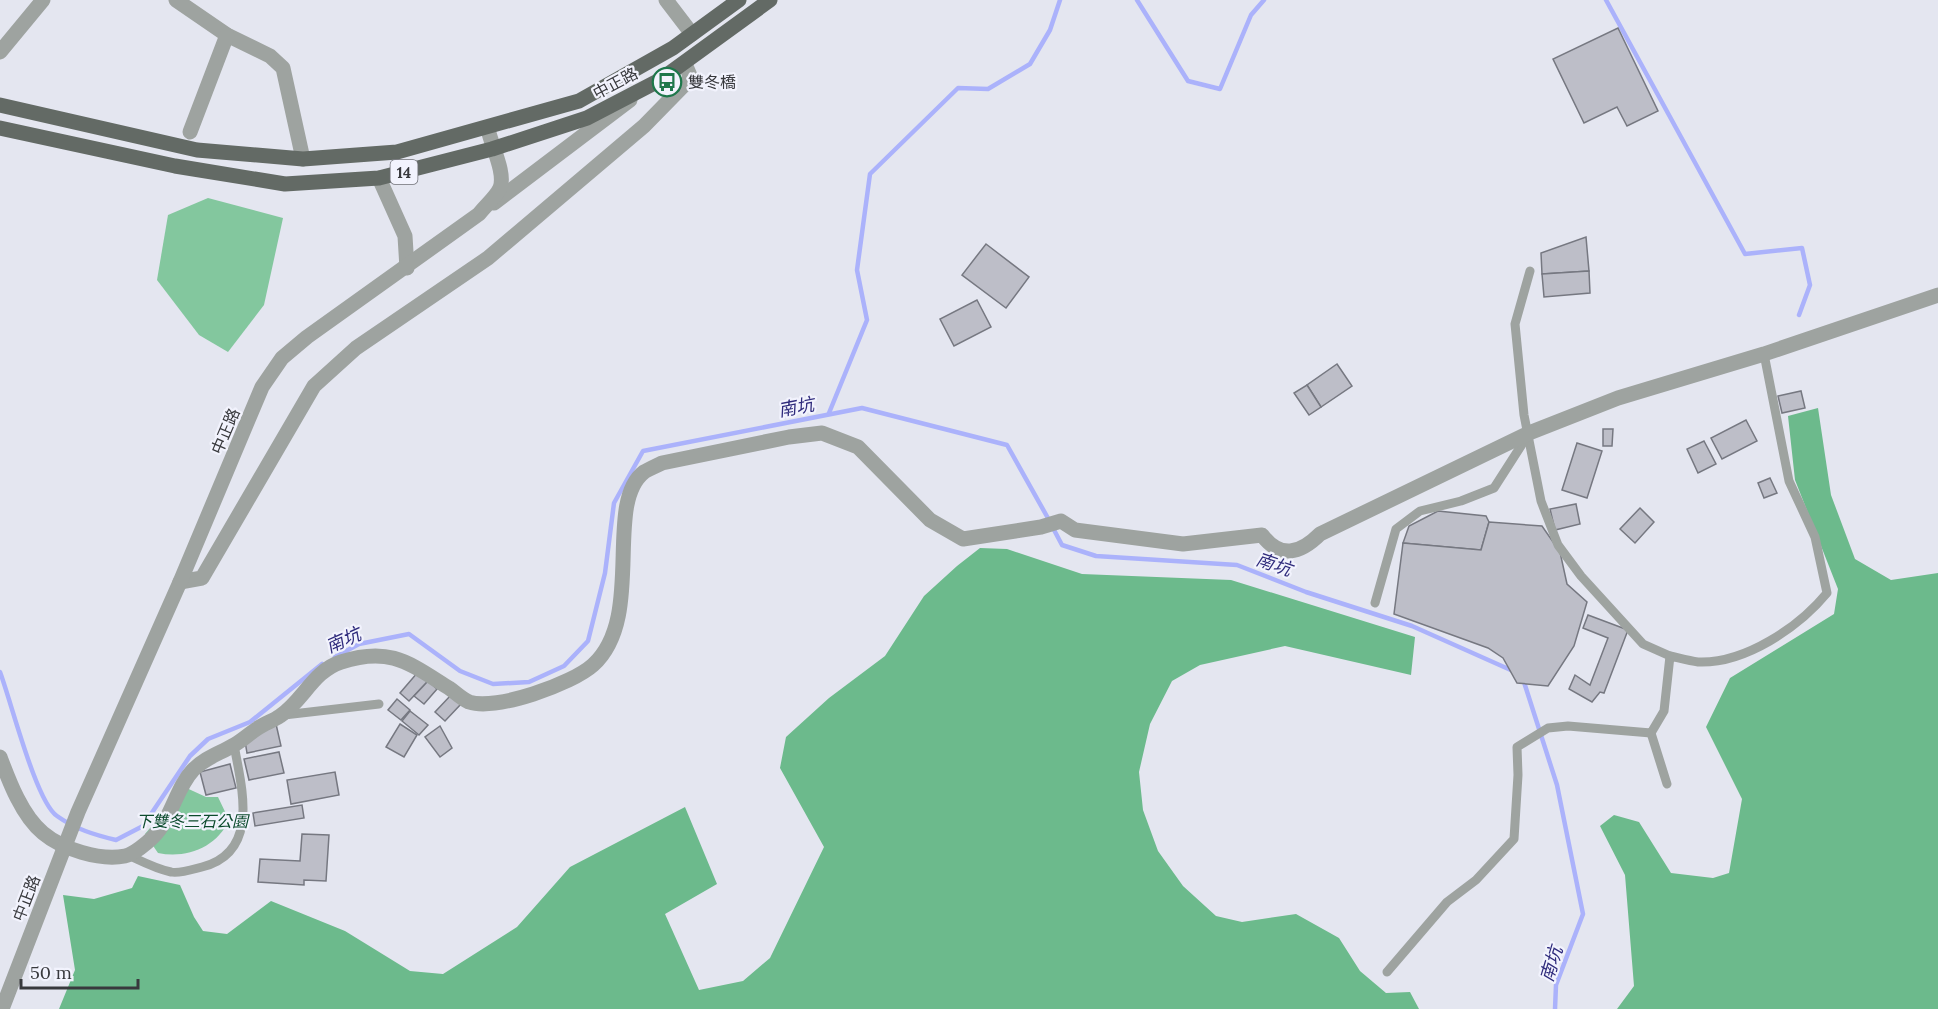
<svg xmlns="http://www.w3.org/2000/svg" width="1938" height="1009" viewBox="0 0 1938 1009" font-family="Lora,'Noto Sans TC',serif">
<rect width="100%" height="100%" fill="#e4e6f0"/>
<!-- green -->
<g fill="#83c79e">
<polygon points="208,198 283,218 264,305 228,352 199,335 157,280 168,215"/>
<path d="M180 785 206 797H218L229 820C217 847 187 859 158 853L145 834 175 798Z"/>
</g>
<!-- forest -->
<g fill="#6cba8c">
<polygon points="1818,408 1831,495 1855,559 1891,580 1938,573 1938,1009 1617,1009 1634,986 1625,875 1600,826 1614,815 1639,822 1671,873 1713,878 1729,873 1742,799 1706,727 1730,678 1834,614 1838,589 1795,480 1788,416"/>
<polygon points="980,548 1007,549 1082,574 1231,580 1415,637 1411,675 1285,646 1200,665 1172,681 1150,724 1139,772 1143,810 1158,851 1183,886 1216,916 1242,922 1296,914 1339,938 1360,971 1386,993 1410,992 1419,1009 59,1009 75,970 63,895 94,899 132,888 138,876 180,885 194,917 203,931 227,934 271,901 345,931 410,971 443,974 517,927 570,867 685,807 717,884 665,914 699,990 743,981 770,958 824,847 780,768 786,737 829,698 885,656 924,596 957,566"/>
</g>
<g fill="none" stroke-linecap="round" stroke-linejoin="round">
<!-- stream -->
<g stroke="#abb2fb" stroke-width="4.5">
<polyline points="1137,0 1188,81 1220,89 1251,15 1264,0"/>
<polyline points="1606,0 1745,254 1802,248 1810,285 1799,315"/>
<polyline points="829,413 867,320 857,270 870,174 958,88 988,89 1030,64 1050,30 1060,0"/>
<polyline points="1053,528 1062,545 1096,556 1237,565 1306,592 1412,626 1513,671"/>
<polyline points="335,657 359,644 409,634 460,671 493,684 529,682 564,666 588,641 605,573 614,503 643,451 862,408 1007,445 1049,520"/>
<path d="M0 672C11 701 36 802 57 816 75 829 95 835 116 840L143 826 190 756 208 739 250 722 322 664"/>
<polyline points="1523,679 1557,785 1583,914 1556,985 1555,1009"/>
</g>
</g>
<!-- building -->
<g fill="#bdbec8" stroke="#767881" stroke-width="1.5">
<polygon points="1618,28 1658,111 1627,126 1617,107 1584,123 1553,59"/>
<polygon points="1586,237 1589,271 1542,274 1541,253"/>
<polygon points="986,244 1029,277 1006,308 962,275"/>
<polygon points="1589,271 1590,293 1544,297 1542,274"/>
<polygon points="977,300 991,327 954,346 940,319"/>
<polygon points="1337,364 1352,386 1321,407 1307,385"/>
<polygon points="1307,385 1321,407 1309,415 1294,393"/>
<polygon points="1801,391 1805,408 1782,413 1778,396"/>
<polygon points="1746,420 1757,441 1722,459 1711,438"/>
<polygon points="1603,429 1613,429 1612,446 1603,446"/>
<polygon points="1704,441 1716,464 1698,473 1687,449"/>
<polygon points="1577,443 1602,451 1587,498 1562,490"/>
<polygon points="1770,478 1777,493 1764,498 1758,483"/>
<polygon points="1576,504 1580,524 1555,530 1550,509"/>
<polygon points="1640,508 1654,522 1635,543 1620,529"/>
<polygon points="1438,511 1486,516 1489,522 1481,550 1403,543 1409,526"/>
<polygon points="1489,522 1542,526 1560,552 1567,584 1587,602 1574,646 1548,686 1517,683 1503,658 1488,648 1394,614 1403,543 1481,550"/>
<polygon points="1588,615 1628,630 1604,693 1600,692 1592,702 1569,689 1575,675 1590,685 1608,638 1583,628"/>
<polygon points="418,672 428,681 409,701 400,693"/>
<polygon points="428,681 437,689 424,704 414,696"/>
<polygon points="451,695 461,704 445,721 435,712"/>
<polygon points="397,699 410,710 401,720 388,710"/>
<polygon points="410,711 428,725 419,735 402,721"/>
<polygon points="276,724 281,746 247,753 245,741"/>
<polygon points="400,724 417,735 404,757 386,747"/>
<polygon points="440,726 452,748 440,757 425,737"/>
<polygon points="279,752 284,773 249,780 244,759"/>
<polygon points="230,764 236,788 206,795 200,772"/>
<polygon points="335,772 339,795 291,804 287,780"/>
<polygon points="302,805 304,818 255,826 253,813"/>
<polygon points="302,834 329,835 326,881 304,880 304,885 258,882 260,859 300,861"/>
</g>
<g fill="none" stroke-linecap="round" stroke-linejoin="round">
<!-- service -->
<g stroke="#9ea3a0" stroke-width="9">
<polyline points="1530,271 1515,324 1524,415 1541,501 1558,545 1581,576 1643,644 1670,656"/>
<polyline points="1375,603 1396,529 1420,511 1461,501 1494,488 1528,435"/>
<polyline points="284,715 379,704"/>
<polyline points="1651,733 1667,784"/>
<path d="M128 855C141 861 156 869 171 872 179 874 194 869 202 867 260 852 242 789 234 745"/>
<path d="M1387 972 1447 902 1476 880 1514 839 1518 775 1517 747 1548 728 1568 726 1651 733 1664 711 1670 656C1679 658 1689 661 1698 662 1745 664 1799 627 1827 593L1815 537 1789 481 1764 354"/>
</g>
<!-- minor -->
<g stroke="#9ea3a0" stroke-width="15">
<polyline points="176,0 227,35 270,56 283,68 303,159"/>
<polyline points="666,0 692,34"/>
<polyline points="0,52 43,0"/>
<polyline points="190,132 227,35"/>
<polyline points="180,582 202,578 314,386 356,348 488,258 644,126 691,78 685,64"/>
<path d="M0 757C9 781 22 816 43 833 62 849 100 861 125 856 134 854 147 843 153 837 172 818 176 788 193 770 206 757 219 754 234 745 243 740 250 733 258 728 265 723 273 721 280 716 303 701 313 671 341 662 390 646 409 663 449 688 455 692 462 699 469 702 496 711 572 684 593 665 646 617 603 504 644 472 649 469 656 466 662 463L789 437 822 433 858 447 930 520 963 539 1041 527 1061 521 1075 530 1183 544 1262 535C1280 559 1300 554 1320 534L1529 433 1618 398 1764 354 1938 295"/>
</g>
<!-- tertiary -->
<g stroke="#9ea3a0" stroke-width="15">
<polyline points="379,178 405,236 407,268"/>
<polyline points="494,203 630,100"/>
<path d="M2 1009 78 812 180 582 262 387 282 358 307 337 479 214C485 206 496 197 500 188 506 173 491 145 488 129"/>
</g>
<!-- primary -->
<g stroke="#636a65" stroke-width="15">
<polyline points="0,105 197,150 303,159 397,152 579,101 673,48 739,0"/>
<polyline points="0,128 175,166 285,184 379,178 492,149 587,118 660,80 770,0"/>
</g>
</g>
<!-- icons -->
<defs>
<g id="bus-ring" transform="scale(1.5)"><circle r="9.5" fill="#f2f3fd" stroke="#1e774b" stroke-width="1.5"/><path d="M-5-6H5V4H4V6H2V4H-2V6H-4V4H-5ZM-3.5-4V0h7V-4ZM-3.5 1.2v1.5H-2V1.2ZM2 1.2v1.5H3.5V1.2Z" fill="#1e774b"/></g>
</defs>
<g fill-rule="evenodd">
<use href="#bus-ring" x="667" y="82"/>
</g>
<g text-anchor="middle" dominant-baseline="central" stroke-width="4.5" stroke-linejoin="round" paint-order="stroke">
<!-- shield labels -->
<rect fill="#f2f3fd" stroke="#707177" stroke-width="1.5" x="390.5" y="160" width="27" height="24" rx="4.5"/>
<g font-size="15" font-weight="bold" fill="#38393d">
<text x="404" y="172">14</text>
</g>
<!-- poi labels -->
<g font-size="16" fill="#38393d" stroke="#f2f3fd" text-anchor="start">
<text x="688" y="82">雙冬橋</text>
</g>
<!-- street labels -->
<g font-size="16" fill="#38393d" stroke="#f2f3fd">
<text transform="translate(615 83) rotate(-28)">中正路</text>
<text transform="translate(225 431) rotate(-67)">中正路</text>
<text transform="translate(26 898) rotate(-69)">中正路</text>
</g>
<!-- park labels -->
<g font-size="16" font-style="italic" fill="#0c4b2d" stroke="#f2f3fd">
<text x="192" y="821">下雙冬三石公園</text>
</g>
<!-- water labels -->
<g font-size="18" font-style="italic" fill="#2f2b7c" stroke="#f2f3fd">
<text transform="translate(796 407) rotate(-11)">南坑</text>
<text transform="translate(1274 564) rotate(19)">南坑</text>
<text transform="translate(343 640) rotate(-24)">南坑</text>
<text transform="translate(1551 964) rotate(-73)">南坑</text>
</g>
</g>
<!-- scale -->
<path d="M21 979v9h117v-9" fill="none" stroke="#38393d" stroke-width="3"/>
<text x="30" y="979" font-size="18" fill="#38393d" stroke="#f2f3fd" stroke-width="4.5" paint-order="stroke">50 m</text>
</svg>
